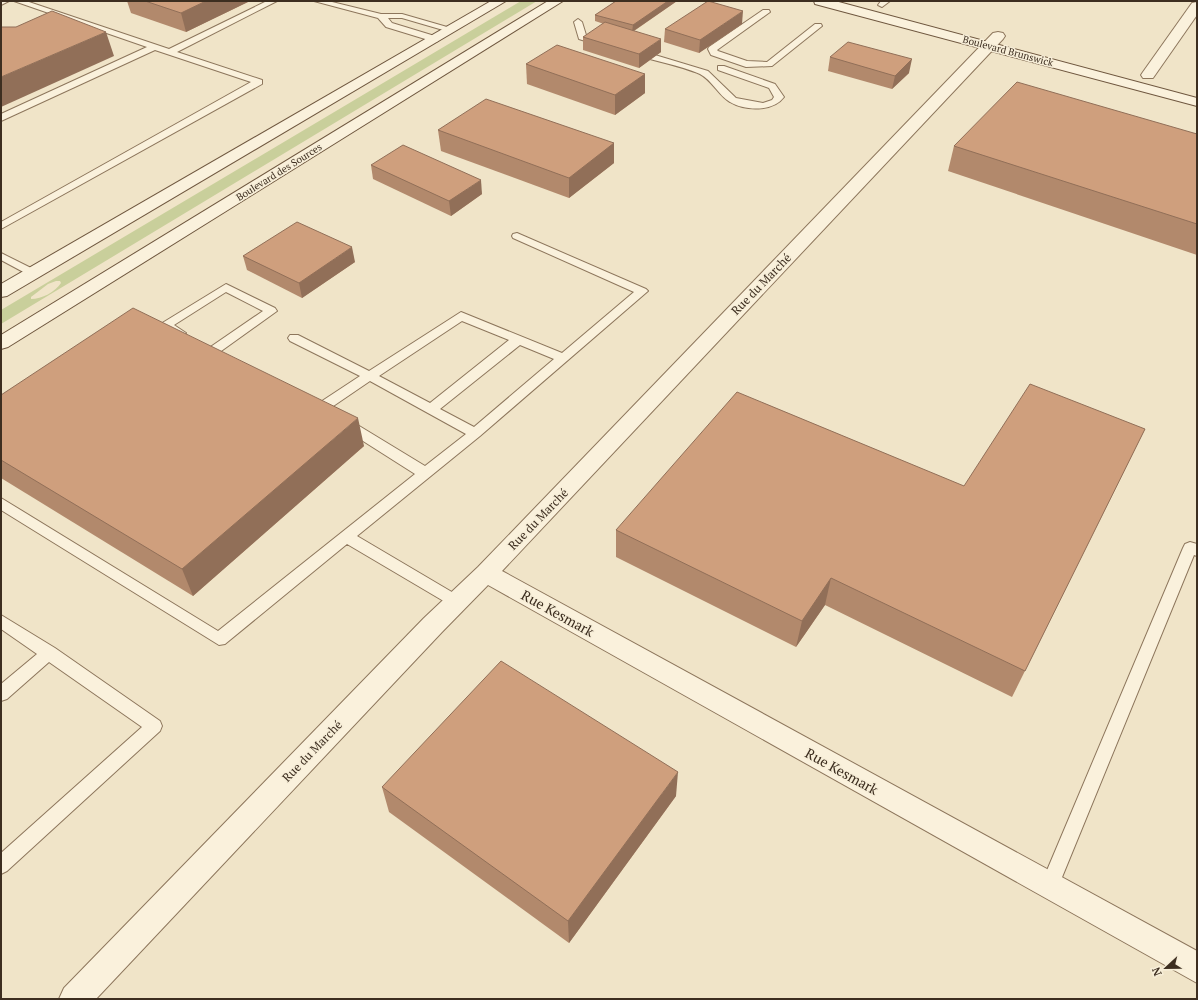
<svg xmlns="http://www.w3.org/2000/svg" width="1198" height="1000" viewBox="0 0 1198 1000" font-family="'PT Serif',serif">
<rect width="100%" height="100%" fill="#f0e4c8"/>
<!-- green -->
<path fill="#c9cf9b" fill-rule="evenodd" d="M521 1H537L1 324V310ZM56 281H60L61 283C55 292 42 299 31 299V297L48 284Z"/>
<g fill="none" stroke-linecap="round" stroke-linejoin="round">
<!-- lane casing -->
<g stroke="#8d765c" stroke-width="2">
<g id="lane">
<polygon points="1,1 9,1 1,5"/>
<polygon points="14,1 26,1 169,49 267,1 277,1 177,52 262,80 262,84 1,229 1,222 251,82 155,50 1,121 1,114 147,47"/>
<polygon points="314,1 328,1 381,14 402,14 454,29 450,32 402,18 388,18 392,23 438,37 438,41 435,42 386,27 378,18"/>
<polygon points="881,1 890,1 882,7 878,5"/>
<polygon points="763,10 769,10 770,12 717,50 718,51 747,61 767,62 815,24 821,24 822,26 772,66 746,67 711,55 708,49 709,47"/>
<polygon points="578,19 582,22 586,35 604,41 604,45 601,46 579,39 574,22"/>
<path d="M635 49 708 71 736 98 763 103 772 100 774 97 769 88 718 70V66H724L775 84 784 97C773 112 745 111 730 102 719 96 712 80 700 74 679 65 654 61 632 54V50Z"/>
<path d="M517 233 646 289 648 291 480 436 357 536 462 598 465 602 462 606 457 608 452 606 347 544 225 644 219 645 1 510V498L218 631 415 474 341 427 339 424 341 421H351L425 466 466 434 370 381 326 411H316L315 408 316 405 360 376 290 341 288 338 290 335H298L369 371 461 312 562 353 634 292 513 238 512 236 513 234ZM462 321 509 340 430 403 379 376ZM520 345 554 359 474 427 440 409Z"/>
<polygon points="1,253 37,271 39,273 33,276 29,275 1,260"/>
<polygon points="226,284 275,308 277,311 217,354 209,354 207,351 209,348 263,311 226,292 174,325 186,333 184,336 176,336 159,325"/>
<polygon points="1190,542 1197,544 1197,556 1194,555 1058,887 1056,893 1049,896 1042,893 1040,887 1183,548 1185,544"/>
<polygon points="1,615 55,648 160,721 162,726 160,731 7,871 1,874 1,853 142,727 49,662 7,699 1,701 1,684 37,654 1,629"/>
</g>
</g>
<!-- street casing -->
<g stroke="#8d765c" stroke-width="2">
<g id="street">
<polygon points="1197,2 1197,15 1153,78 1143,78 1141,75 1143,72 1192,3"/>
<polygon points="998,32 1003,33 1005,36 1003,39 502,571 1197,951 1197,983 488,585 442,632 96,999 59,999 64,988 424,618 478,567 993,33"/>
</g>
</g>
<!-- secondary casing -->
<g stroke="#6f573f" stroke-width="2">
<g id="secondary">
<polygon points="491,1 506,1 7,296 1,297 1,284"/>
<polygon points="548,1 563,1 8,347 1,349 1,335"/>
<polygon points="814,1 835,1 1197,98 1197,106 815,4"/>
</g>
</g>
<!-- lane -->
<use href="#lane" fill="#faf1dc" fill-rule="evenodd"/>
<!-- street -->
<use href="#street" fill="#faf1dc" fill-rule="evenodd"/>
<!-- secondary -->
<use href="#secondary" fill="#faf1dc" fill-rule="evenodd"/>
</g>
<!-- wall -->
<g fill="#b2896c">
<polygon points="127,1 250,1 186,32 131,13"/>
<polygon points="616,1 677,1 634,31 661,52 639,68 583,50 583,37 604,24 595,21 595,15"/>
<polygon points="742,24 699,53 664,42 665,29"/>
<polygon points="830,57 909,73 892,89 828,71"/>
<polygon points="526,64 645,74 645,93 615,115 527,84"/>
<polygon points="438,130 614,143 614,163 569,198 441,151"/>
<polygon points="1197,134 1197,255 948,171 954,146"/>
<polygon points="371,165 482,194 451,216 373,179"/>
<polygon points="243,256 355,262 302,298 247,270"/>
<polygon points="1,395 364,446 193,596 1,478"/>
<polygon points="1145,429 1012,697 825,605 796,647 616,557 616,530 964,486"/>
<polygon points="382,787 676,796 569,943 389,812"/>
</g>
<!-- shaded-wall -->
<g fill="#916f58">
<polygon points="206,1 250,1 186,32 181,13"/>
<polygon points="668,1 677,1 632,32 633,25"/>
<polygon points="743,11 742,24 699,53 700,40"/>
<polygon points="106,32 114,56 1,107 1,77"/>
<polygon points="661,39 661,52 639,68 639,54"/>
<polygon points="912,59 909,73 892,89 895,76"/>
<polygon points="645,74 645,93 615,115 615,95"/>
<polygon points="614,143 614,163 569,198 569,178"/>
<polygon points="481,180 482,194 451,216 449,201"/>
<polygon points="352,247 355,262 302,298 299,283"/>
<polygon points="358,418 364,446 193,596 182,569"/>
<polygon points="831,578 825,605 796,647 802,621"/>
<polygon points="678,772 676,796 569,943 568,921"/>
</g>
<!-- building -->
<g fill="#cf9f7d" stroke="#916f58">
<polygon points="145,1 206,1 181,13"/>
<polygon points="616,1 668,1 633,25 595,15"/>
<polygon points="708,1 743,11 700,40 665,29"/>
<polygon points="52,11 106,32 1,77 1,27 16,27"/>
<polygon points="605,22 661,39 639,54 583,37"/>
<polygon points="848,42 912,59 895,76 830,57"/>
<polygon points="557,45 645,74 615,95 526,64"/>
<polygon points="1017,82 1197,134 1197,224 954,146"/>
<polygon points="486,99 614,143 569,178 438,130"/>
<polygon points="403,145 481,180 449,201 371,165"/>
<polygon points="297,222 352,247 299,283 243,256"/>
<polygon points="133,308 358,418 182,569 1,460 1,395"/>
<polygon points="1030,384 1145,429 1025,671 831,578 802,621 616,530 737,392 964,486"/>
<polygon points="501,661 678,772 568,921 382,787"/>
</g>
<g text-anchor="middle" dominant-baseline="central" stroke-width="3" stroke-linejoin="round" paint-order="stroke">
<!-- far-street labels -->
<g font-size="10" fill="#3d2e20" stroke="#f7eed8">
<text transform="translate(1008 51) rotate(15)">Boulevard Brunswick</text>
<text transform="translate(279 172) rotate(-32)">Boulevard des Sources</text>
</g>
<!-- street labels -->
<g font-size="12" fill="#3d2e20" stroke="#f7eed8">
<text transform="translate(761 284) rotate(-46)">Rue du Marché</text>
<text transform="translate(538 519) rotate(-46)">Rue du Marché</text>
<text transform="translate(312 751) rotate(-46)">Rue du Marché</text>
</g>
<!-- near-street labels -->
<g font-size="14" fill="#3d2e20" stroke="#f7eed8">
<text transform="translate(558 613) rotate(29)">Rue Kesmark</text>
<text transform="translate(842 771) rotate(29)">Rue Kesmark</text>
</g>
</g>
<!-- border -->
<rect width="1198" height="1000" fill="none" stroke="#3d2e20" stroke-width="4"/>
<!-- north arrow -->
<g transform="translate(1166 968) rotate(248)" stroke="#f7eed8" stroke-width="3" paint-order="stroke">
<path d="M0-3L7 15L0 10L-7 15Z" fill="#3d2e20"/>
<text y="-6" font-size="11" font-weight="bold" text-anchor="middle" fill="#3d2e20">N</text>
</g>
</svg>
